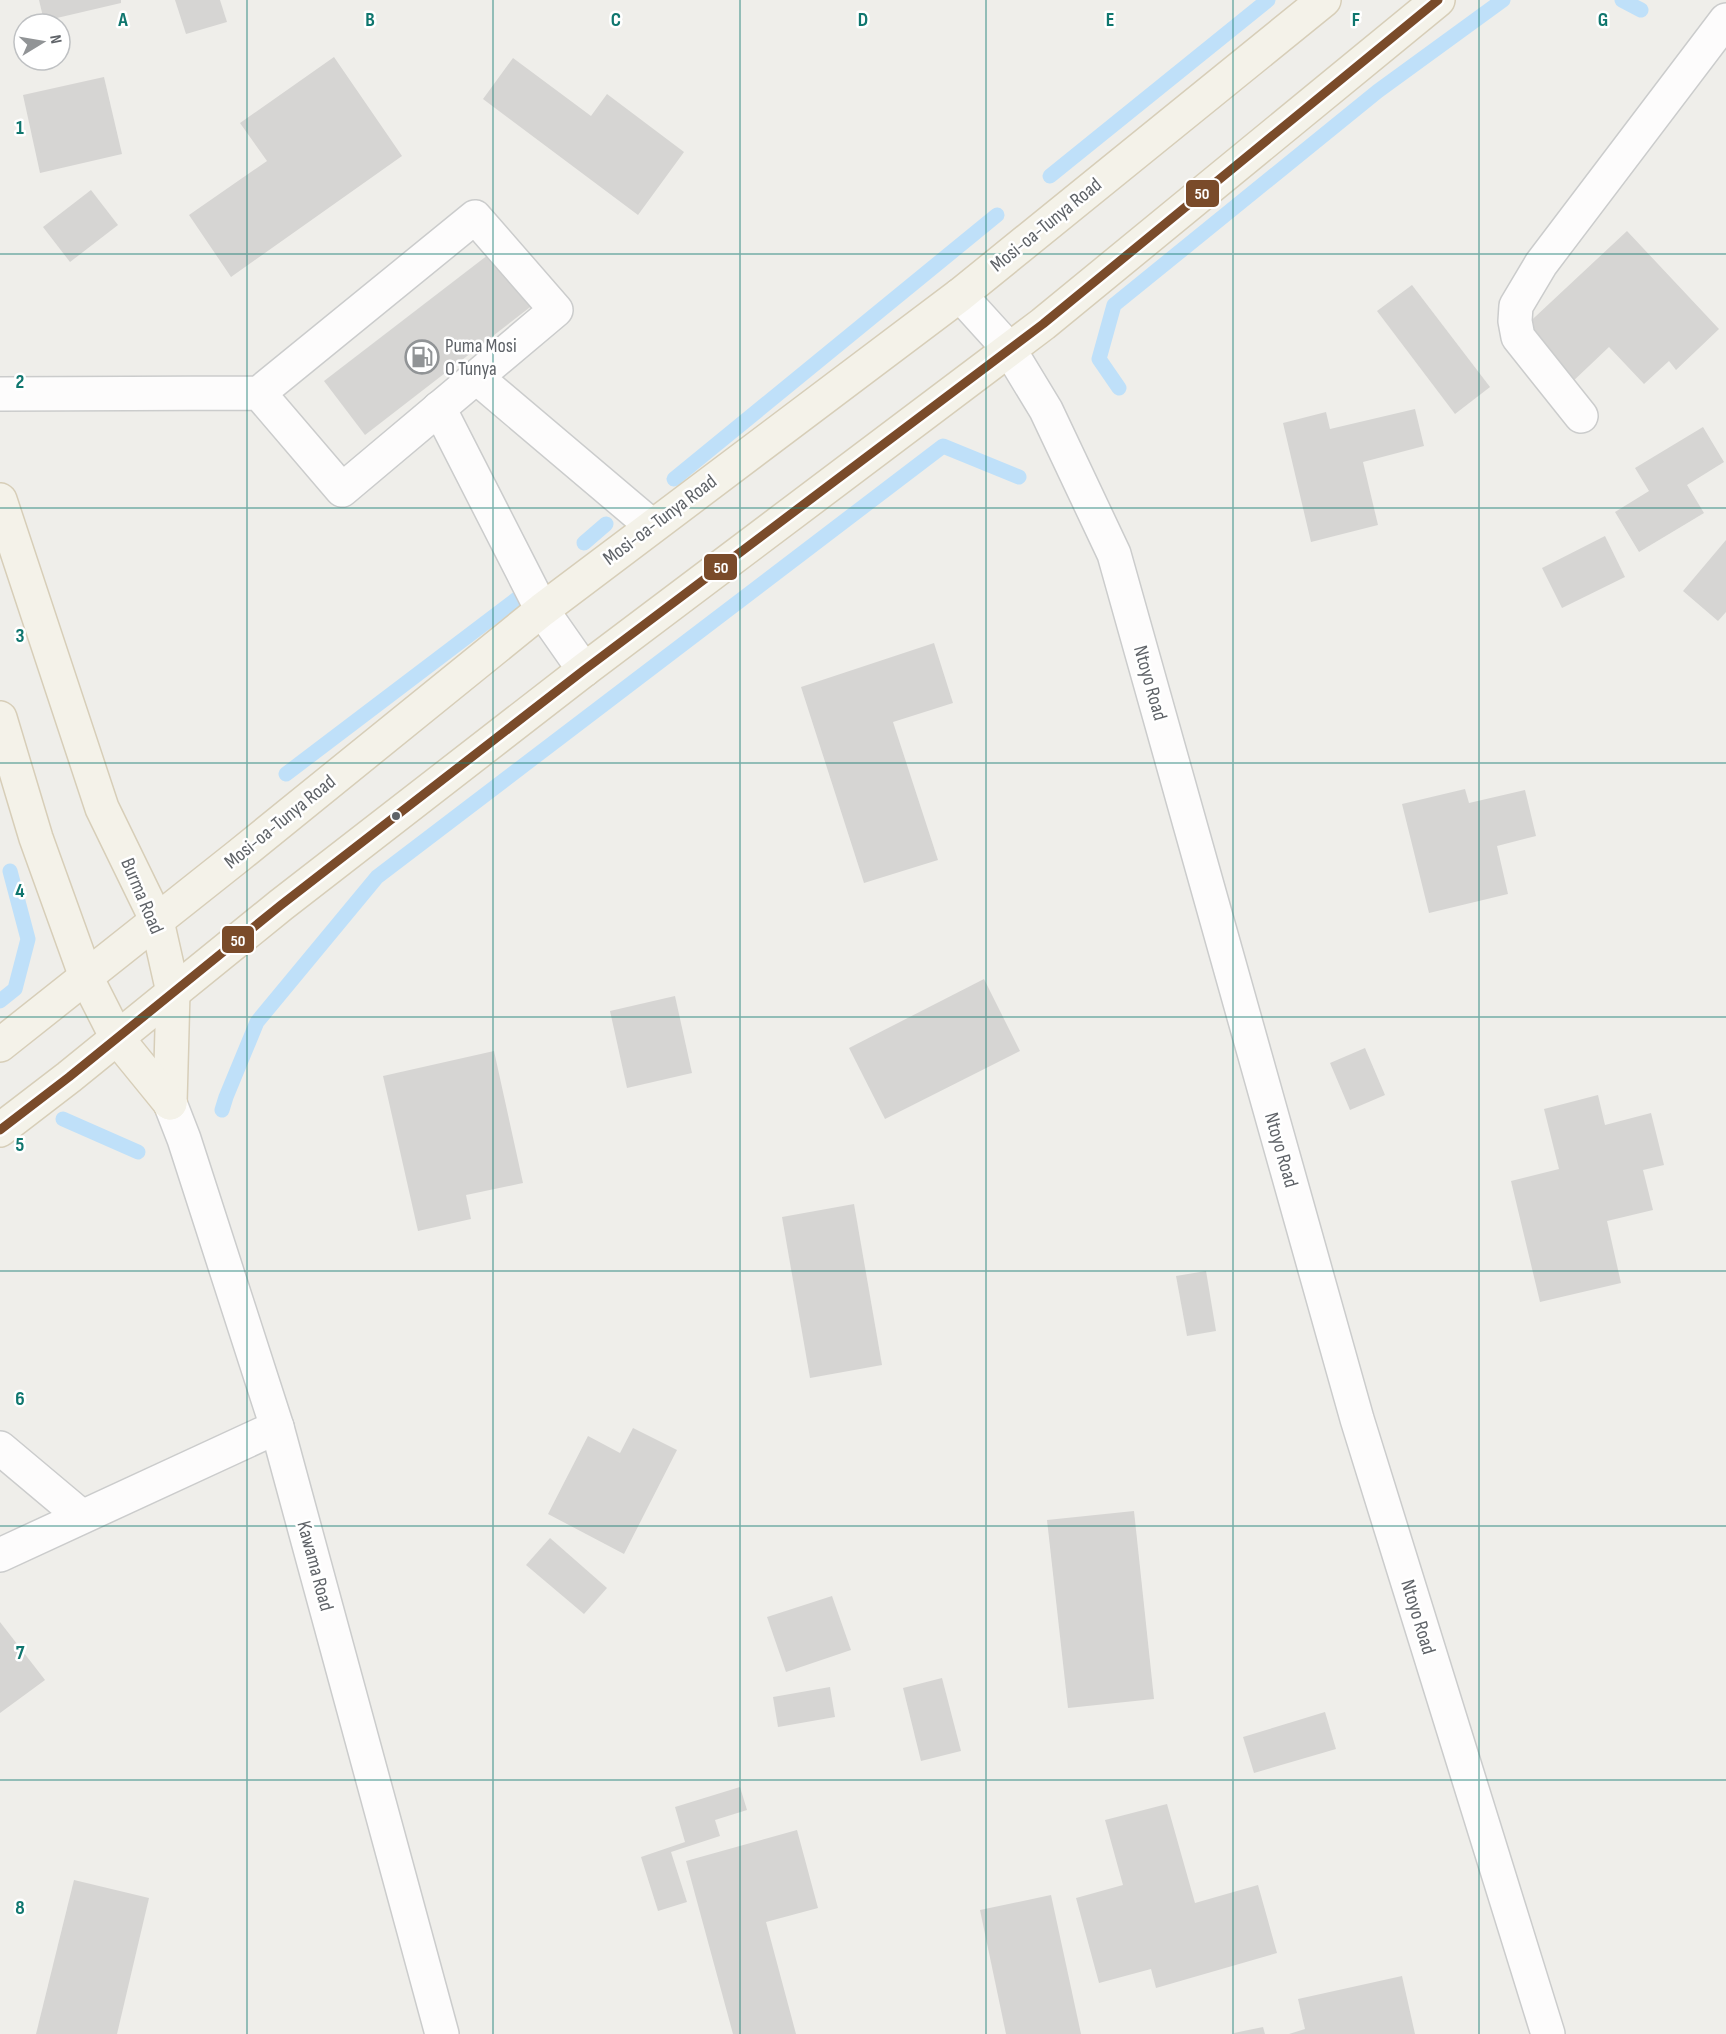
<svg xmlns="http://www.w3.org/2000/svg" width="1726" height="2034" viewBox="0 0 1726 2034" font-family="'Sofia Sans Condensed',sans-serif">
<rect width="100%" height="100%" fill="#efeeea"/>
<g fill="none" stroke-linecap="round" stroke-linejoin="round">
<!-- stream -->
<g stroke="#bfe0f9" stroke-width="15">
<polyline points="1622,0 1641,10"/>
<polyline points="1050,176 1268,0"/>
<polyline points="1119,388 1099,359 1114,305 1378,91 1503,0"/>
<polyline points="674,479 997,215"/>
<polyline points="584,543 606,524"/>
<polyline points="286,774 518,598"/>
<polyline points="0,1001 15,989 28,939 10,871"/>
<polyline points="222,1110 226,1097 257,1022 377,877 943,446 1019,477"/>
<polyline points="63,1119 138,1152"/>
</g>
</g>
<!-- building -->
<g fill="#d6d5d3">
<polygon points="39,0 121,0 121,3 44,21"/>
<polygon points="175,0 220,0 227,22 186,34"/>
<polygon points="334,57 402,156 231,277 189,215 267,161 240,123"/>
<polygon points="513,58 591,116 607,94 684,152 638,215 483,99"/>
<polygon points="104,77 122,154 40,173 23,95"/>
<polygon points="91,190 118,225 70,262 43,227"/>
<polygon points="1627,231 1719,329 1676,370 1669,361 1644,384 1609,347 1569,385 1520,331"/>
<polygon points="497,248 538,301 365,435 324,381"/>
<polygon points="1412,285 1490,387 1455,414 1377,311"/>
<polygon points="1415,409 1424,446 1363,462 1378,525 1311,542 1283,423 1326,412 1330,429"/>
<polygon points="1703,427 1724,462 1687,485 1704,513 1639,552 1615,512 1649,491 1635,468"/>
<polygon points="1605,536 1625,577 1562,608 1542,568"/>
<polygon points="1726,540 1726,612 1718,621 1683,591"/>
<polygon points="934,643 953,703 893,722 938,860 864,883 801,687"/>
<polygon points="1465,789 1469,803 1525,790 1536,836 1497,846 1508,894 1429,913 1402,804"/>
<polygon points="984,979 1020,1051 885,1119 849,1048"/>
<polygon points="675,996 692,1073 627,1088 610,1011"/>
<polygon points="1365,1048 1385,1095 1350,1110 1330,1063"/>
<polygon points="494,1051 523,1183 466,1195 471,1219 418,1231 383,1076"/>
<polygon points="1598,1095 1605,1125 1651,1113 1664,1165 1643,1170 1653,1210 1607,1221 1621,1283 1540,1302 1511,1181 1559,1169 1544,1109"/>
<polygon points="854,1204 882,1365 810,1378 782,1217"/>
<polygon points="1206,1271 1216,1331 1187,1336 1176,1276"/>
<polygon points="633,1428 677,1450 624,1554 548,1514 588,1436 620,1453"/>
<polygon points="1134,1511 1154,1699 1068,1708 1047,1520"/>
<polygon points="550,1538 607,1588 584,1614 526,1565"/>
<polygon points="832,1596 851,1650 786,1672 767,1617"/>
<polygon points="0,1622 45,1680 0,1713"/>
<polygon points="942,1678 961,1751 921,1761 903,1688"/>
<polygon points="830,1687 835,1717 778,1727 773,1697"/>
<polygon points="1325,1712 1336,1749 1254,1773 1243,1737"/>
<polygon points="740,1787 747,1810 715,1820 720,1836 671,1852 687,1902 658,1911 641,1857 685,1842 675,1807"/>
<polygon points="1167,1804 1195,1903 1258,1885 1277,1953 1156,1988 1151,1969 1099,1983 1076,1898 1123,1885 1105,1820"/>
<polygon points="797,1830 818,1908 766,1922 796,2034 733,2034 686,1861"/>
<polygon points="74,1880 149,1898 117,2034 36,2034"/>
<polygon points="1051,1895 1081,2034 1006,2034 980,1910"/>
<polygon points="1402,1976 1415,2034 1289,2034 1305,2029 1298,1999"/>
<polygon points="1263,2027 1265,2034 1234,2034 1234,2033"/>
</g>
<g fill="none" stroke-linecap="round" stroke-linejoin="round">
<!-- minor casing -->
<g stroke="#cbcccc" stroke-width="36">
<g id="minor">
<polyline points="960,295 1009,349 1046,410 1114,554 1357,1419 1548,2034"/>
<polyline points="476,377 652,526"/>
<polyline points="0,394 259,393 475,217 556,310 342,490 259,393"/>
<polyline points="439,408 542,610 584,670"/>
<polyline points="1581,416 1518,337 1515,321 1516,306 1541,264 1726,20"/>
<polyline points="170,1103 184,1139 277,1427 442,2034"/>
<polyline points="0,1448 81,1516"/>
<polyline points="0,1555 277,1427"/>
</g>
</g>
<!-- major casing -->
<g stroke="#d7ceb8" stroke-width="36">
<g id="major">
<polyline points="0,500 102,808 157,921 173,992 170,1103"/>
<polyline points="0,718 36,838 86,977 117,1038 170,1103"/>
<polyline points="0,1045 237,857 542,610 960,295 1324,0"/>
<polyline points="0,1130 69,1077 281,905 584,670 1043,324 1438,0"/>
</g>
</g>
<!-- minor -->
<use href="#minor" stroke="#fdfcfc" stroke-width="33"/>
<!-- major -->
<use href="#major" stroke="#f4f2e9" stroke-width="33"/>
<!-- bus-1 casing -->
<g stroke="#fff" stroke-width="14">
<polyline id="bus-1" points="0,1130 69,1077 281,905 584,670 1043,324 1438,0"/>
</g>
<!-- bus-1 -->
<use href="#bus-1" stroke="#7a4b2a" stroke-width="9"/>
</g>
<!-- grid -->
<path fill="none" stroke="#0f766e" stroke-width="1.5" stroke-opacity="0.55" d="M247 0V2034M493 0V2034M740 0V2034M986 0V2034M1233 0V2034M1479 0V2034M0 254H1726M0 508H1726M0 763H1726M0 1017H1726M0 1271H1726M0 1526H1726M0 1780H1726"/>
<!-- icons -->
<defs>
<g id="fuel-ring" transform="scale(1.725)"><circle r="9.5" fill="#fff" stroke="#919496" stroke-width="1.5"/><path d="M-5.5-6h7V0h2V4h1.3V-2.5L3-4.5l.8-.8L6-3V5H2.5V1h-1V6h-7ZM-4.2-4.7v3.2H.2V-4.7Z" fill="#919496"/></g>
</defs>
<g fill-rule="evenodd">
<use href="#fuel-ring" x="422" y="357"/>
</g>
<!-- markers -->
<circle fill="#5f6368" stroke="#fff" stroke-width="2" cx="396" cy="816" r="5"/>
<g text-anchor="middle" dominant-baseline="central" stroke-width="5" stroke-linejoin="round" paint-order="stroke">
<!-- street labels -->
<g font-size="20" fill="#5f6368" stroke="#fff">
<text transform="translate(1046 225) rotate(-39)">Mosi-oa-Tunya Road</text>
<text transform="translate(660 520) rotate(-37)">Mosi-oa-Tunya Road</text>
<text transform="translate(1150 683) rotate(74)">Ntoyo Road</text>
<text transform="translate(280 822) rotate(-39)">Mosi-oa-Tunya Road</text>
<text transform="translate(142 896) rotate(67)">Burma Road</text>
<text transform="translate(1281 1150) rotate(74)">Ntoyo Road</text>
<text transform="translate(315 1566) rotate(75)">Kawama Road</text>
<text transform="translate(1418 1617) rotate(73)">Ntoyo Road</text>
</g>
<!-- poi labels -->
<g font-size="20" fill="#5f6368" stroke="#fff" text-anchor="start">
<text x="445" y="346">Puma Mosi<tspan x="445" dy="23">O Tunya</tspan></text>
</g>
</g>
<g font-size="20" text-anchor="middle" font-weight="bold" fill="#0f766e" stroke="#fff" stroke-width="5" stroke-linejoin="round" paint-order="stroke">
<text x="123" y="26">A</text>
<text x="370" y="26">B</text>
<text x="616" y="26">C</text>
<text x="863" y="26">D</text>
<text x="1110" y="26">E</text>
<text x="1356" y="26">F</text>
<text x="1603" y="26">G</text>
<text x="20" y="134">1</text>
<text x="20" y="388">2</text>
<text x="20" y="642">3</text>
<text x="20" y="897">4</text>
<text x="20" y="1151">5</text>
<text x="20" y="1405">6</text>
<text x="20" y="1659">7</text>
<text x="20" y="1914">8</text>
</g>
<g stroke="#fff" stroke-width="2">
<rect x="1185" y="179" width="35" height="29" rx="6" fill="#7a4b2a"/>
<rect x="703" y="553" width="35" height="28" rx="6" fill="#7a4b2a"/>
<rect x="221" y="925" width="34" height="29" rx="6" fill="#7a4b2a"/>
</g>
<g font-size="16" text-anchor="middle" font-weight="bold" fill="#fff">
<text x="1202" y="199">50</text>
<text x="721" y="573">50</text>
<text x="238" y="946">50</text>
</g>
<!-- north arrow -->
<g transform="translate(42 42) rotate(79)"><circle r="28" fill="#ffffff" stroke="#bfc1c3" stroke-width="1.5"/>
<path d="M0-4.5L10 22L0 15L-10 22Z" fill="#919496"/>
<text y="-9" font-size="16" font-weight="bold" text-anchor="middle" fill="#5f6368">N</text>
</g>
</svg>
